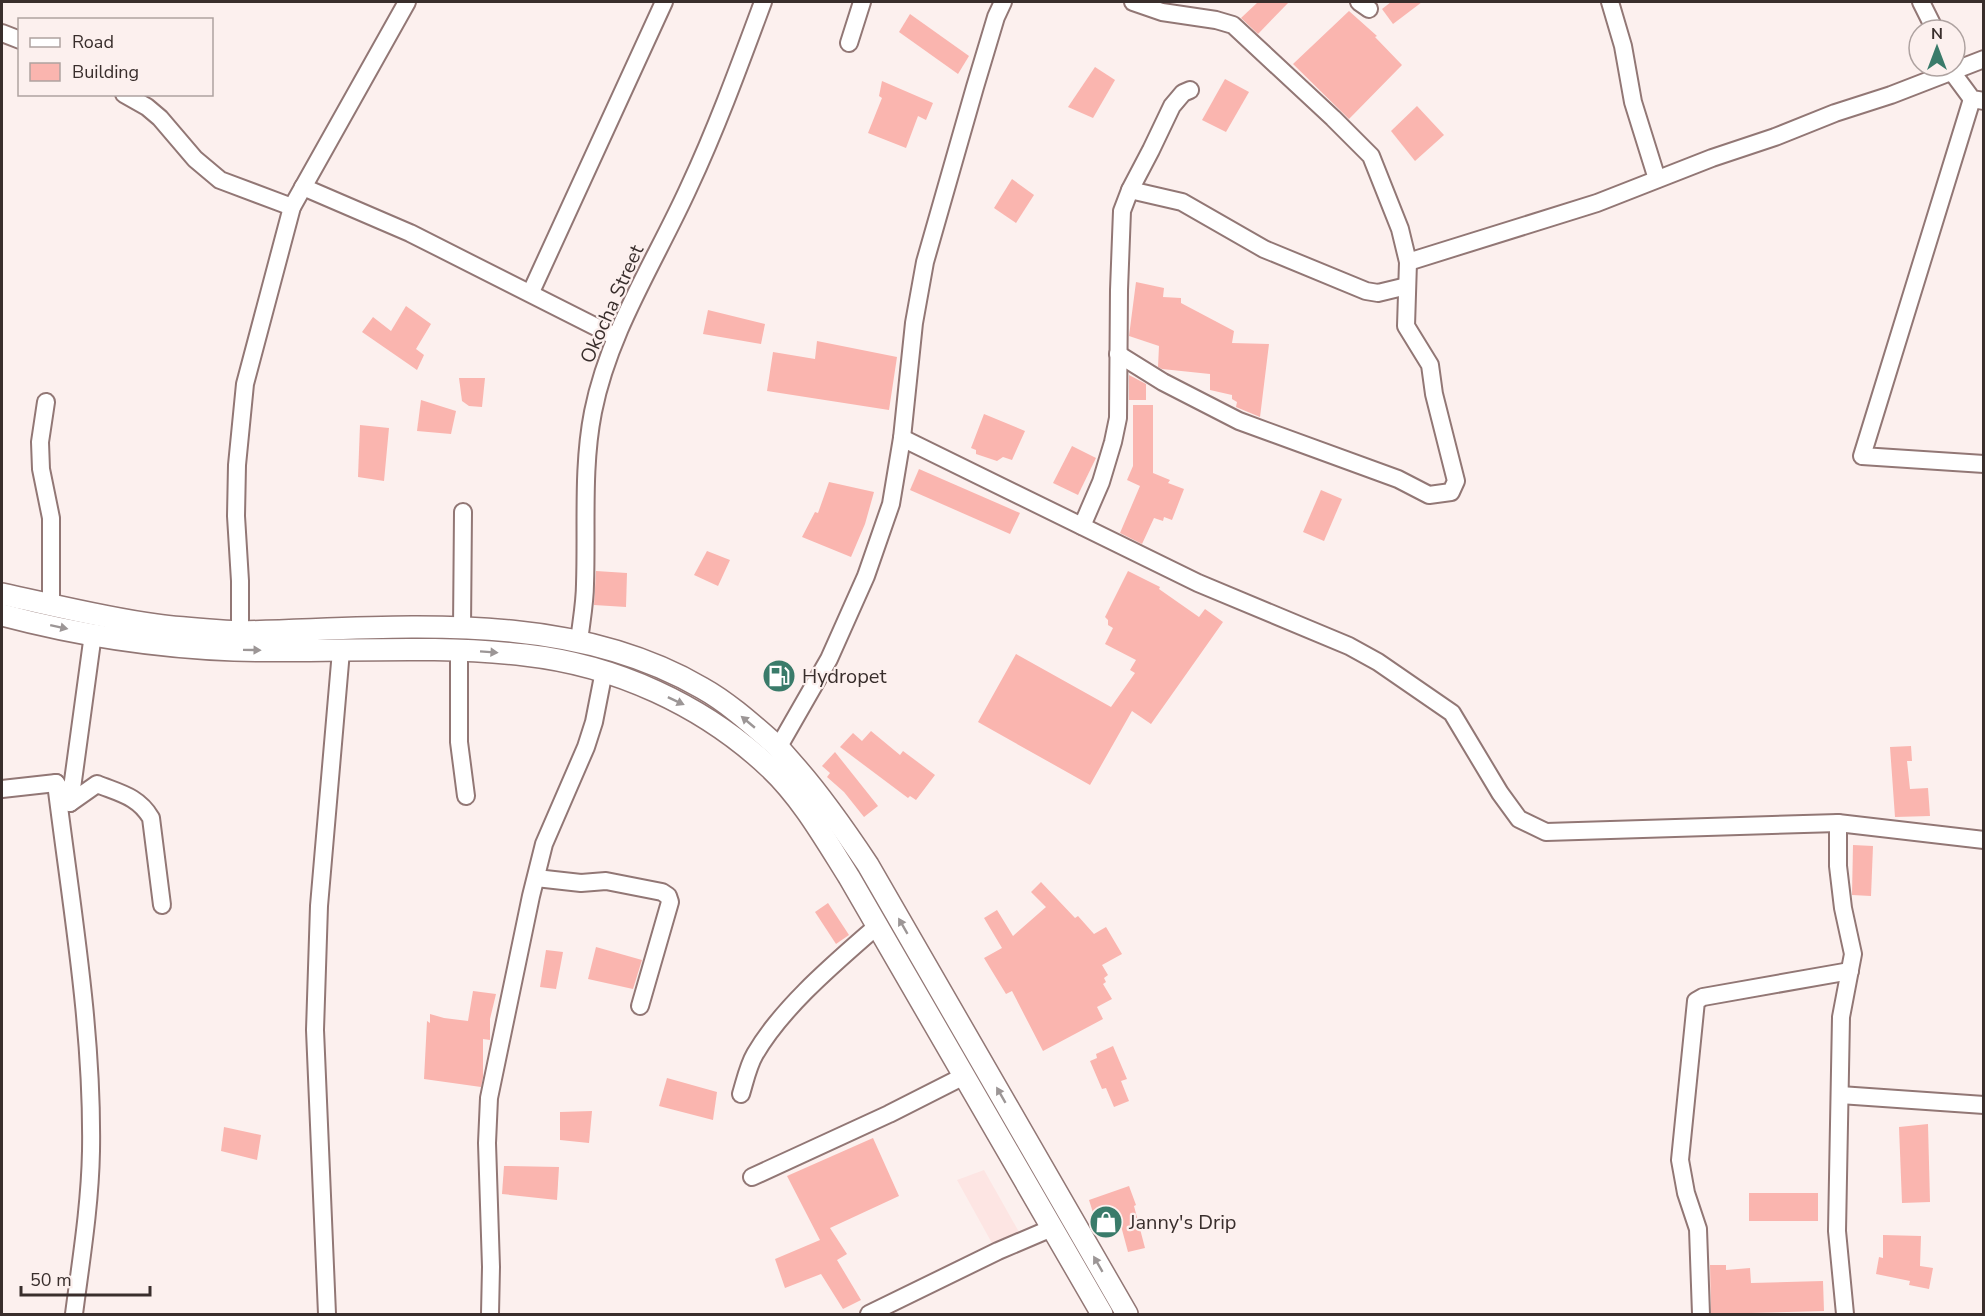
<svg xmlns="http://www.w3.org/2000/svg" width="1985" height="1316" viewBox="0 0 1985 1316" font-family="'Nunito Sans',sans-serif">
<rect width="100%" height="100%" fill="#fcf0ee"/>
<!-- built -->
<polygon fill="#fde5e3" points="984,1170 1019,1232 993,1245 957,1180"/>
<!-- building -->
<g fill="#fab5af">
<polygon points="1258,2 1289,2 1258,34 1241,18"/>
<polygon points="1391,2 1422,2 1393,24 1382,9"/>
<polygon points="1349,11 1377,36 1375,37 1402,65 1349,119 1293,64"/>
<polygon points="910,14 969,56 958,74 899,32"/>
<polygon points="1095,67 1115,80 1093,118 1068,107"/>
<polygon points="1225,79 1249,92 1226,132 1202,120"/>
<polygon points="882,81 933,103 926,120 918,116 906,148 868,133 882,98 879,96"/>
<polygon points="1417,106 1444,135 1415,161 1391,131"/>
<polygon points="1012,179 1034,195 1016,223 994,208"/>
<polygon points="1136,282 1164,288 1163,297 1181,298 1181,303 1234,331 1232,343 1269,344 1260,417 1236,407 1237,402 1232,399 1232,395 1210,390 1210,374 1162,369 1158,367 1159,346 1129,336"/>
<polygon points="406,306 431,324 416,349 424,355 417,370 362,332 373,317 391,331"/>
<polygon points="708,310 765,324 761,344 703,334"/>
<polygon points="817,341 897,357 889,410 767,391 773,352 815,359"/>
<polygon points="1129,375 1146,384 1146,400 1129,400"/>
<polygon points="459,378 485,378 482,407 469,406 462,401"/>
<polygon points="421,400 456,411 451,434 417,431"/>
<polygon points="1133,405 1153,405 1153,473 1170,480 1168,483 1184,489 1172,520 1164,517 1163,521 1154,518 1142,544 1120,533 1140,486 1127,480 1133,466"/>
<polygon points="984,414 1025,431 1012,460 1003,457 997,461 976,454 976,450 971,448"/>
<polygon points="360,425 389,428 384,481 358,477"/>
<polygon points="1072,446 1096,458 1078,495 1053,483"/>
<polygon points="919,469 1020,513 1010,534 910,490"/>
<polygon points="829,482 874,492 865,524 851,557 802,537 815,512 818,513"/>
<polygon points="1321,490 1342,499 1324,541 1303,532"/>
<polygon points="707,551 730,560 718,586 694,575"/>
<polygon points="596,571 627,573 626,607 594,605"/>
<polygon points="1128,571 1160,587 1159,589 1199,617 1205,609 1223,622 1151,724 1132,711 1090,785 978,722 1016,654 1111,707 1135,673 1130,670 1136,660 1105,644 1113,628 1108,625 1108,620 1105,617"/>
<polygon points="871,731 900,755 903,751 935,775 916,800 910,796 908,798 840,747 853,733 862,741"/>
<polygon points="1911,746 1912,761 1907,761 1910,789 1928,788 1930,816 1895,817 1890,747"/>
<polygon points="835,752 878,806 864,817 844,792 827,777 830,773 822,766"/>
<polygon points="1853,845 1873,846 1871,896 1852,895"/>
<polygon points="1041,882 1075,918 1078,916 1094,934 1106,927 1122,954 1102,965 1108,975 1104,978 1106,982 1103,984 1112,999 1097,1007 1103,1019 1043,1051 1012,991 1006,994 984,958 1002,948 984,918 997,910 1013,936 1046,907 1031,892"/>
<polygon points="828,903 849,935 836,944 815,912"/>
<polygon points="596,947 642,960 633,989 588,979"/>
<polygon points="546,950 563,952 556,989 540,987"/>
<polygon points="473,991 496,994 490,1019 490,1040 483,1039 483,1077 481,1087 424,1079 427,1021 430,1023 430,1014 444,1018 468,1021"/>
<polygon points="1113,1046 1127,1079 1121,1081 1129,1101 1114,1107 1106,1088 1102,1089 1090,1061 1097,1058 1096,1054"/>
<polygon points="667,1078 717,1092 713,1120 659,1106"/>
<polygon points="592,1111 589,1143 560,1140 560,1112"/>
<polygon points="1928,1124 1930,1202 1902,1203 1899,1127"/>
<polygon points="224,1127 261,1135 257,1160 221,1151"/>
<polygon points="873,1138 899,1196 830,1228 847,1254 837,1260 861,1300 843,1309 821,1274 785,1288 775,1259 820,1240 787,1176"/>
<polygon points="504,1166 559,1167 557,1200 502,1194"/>
<polygon points="1129,1186 1136,1205 1134,1206 1145,1248 1128,1252 1117,1211 1095,1219 1089,1200"/>
<rect x="1749" y="1193" width="69" height="28"/>
<polygon points="1883,1235 1921,1236 1920,1266 1933,1268 1929,1289 1909,1285 1910,1281 1876,1274 1879,1257 1883,1258"/>
<polygon points="1710,1265 1726,1265 1726,1270 1750,1268 1751,1283 1823,1281 1824,1311 1711,1314"/>
</g>
<g fill="none" stroke-linecap="round" stroke-linejoin="round">
<!-- minor casing -->
<g stroke="#927775" stroke-width="20">
<g id="minor">
<polyline points="1359,2 1369,9"/>
<polyline points="1610,2 1623,46 1633,102 1657,179"/>
<polyline points="1921,2 1935,30"/>
<polyline points="2,33 20,40"/>
<polyline points="849,43 862,2"/>
<polyline points="1950,66 1952,72 1972,99 1984,101"/>
<polyline points="124,94 147,107 160,118 195,159 220,180 292,207"/>
<polyline points="1972,99 1862,456 1984,464"/>
<polyline points="303,187 410,233 616,337"/>
<polyline points="1130,190 1182,202 1264,249 1366,291 1378,293 1407,286"/>
<polyline points="1408,262 1597,203 1712,158 1775,137 1835,113 1891,95 1984,59"/>
<polyline points="531,292 664,2"/>
<polyline points="1118,354 1163,382 1239,421 1398,479 1429,495 1451,492 1456,481 1434,394 1430,365 1406,326 1408,262 1400,229 1371,156 1333,118 1233,25 1216,20 1162,12 1133,2"/>
<polyline points="46,402 40,442 41,469 51,518 51,605"/>
<polyline points="902,438 1198,583 1349,646 1378,662 1452,713 1500,793 1519,819 1546,832 1838,823 1984,840"/>
<polyline points="1082,526 1101,482 1113,442 1118,418 1119,290 1122,211 1130,190 1151,150 1172,106 1183,93 1190,90"/>
<polyline points="462,628 463,512"/>
<polyline points="240,632 240,581 236,516 237,465 245,384 292,207 407,2"/>
<path d="M579 642C581 623 585 603 585 584 587 527 582 468 593 412 609 331 656 260 689 187 717 127 740 64 763 2"/>
<polyline points="459,650 459,742 466,796"/>
<polyline points="778,748 829,659 866,576 891,504 902,438 914,323 925,262 975,87 996,17 1003,2"/>
<path d="M56 783C71 905 93 1028 91 1151 90 1206 81 1260 74 1314"/>
<polyline points="2,789 56,783 61,790"/>
<path d="M70 803 97 784C119 793 138 796 151 818L162 905"/>
<polyline points="70,803 93,634"/>
<polyline points="1838,823 1838,866 1843,908 1853,954 1841,1017 1837,1231 1845,1314"/>
<polyline points="536,878 581,883 606,881 662,892 668,896 670,902 640,1006"/>
<path d="M741 1094C745 1081 748 1066 755 1054 783 1006 836 962 877 926"/>
<polyline points="1840,1095 1984,1105"/>
<polyline points="752,1177 889,1114 964,1076"/>
<polyline points="327,1314 315,1030 319,906 341,651"/>
<polyline points="490,1314 491,1267 487,1143 489,1098 531,896 544,844 586,747 594,722 604,671"/>
<polyline points="869,1314 998,1251 1052,1228"/>
<polyline points="1701,1314 1698,1229 1686,1193 1680,1160 1696,1001 1703,997 1850,971"/>
</g>
</g>
<!-- major casing -->
<g stroke="#927775" stroke-width="24">
<g id="major">
<path d="M2 594C53 605 104 618 156 625 184 629 212 630 240 632 393 629 563 607 702 688 729 703 754 726 777 746 784 754 791 762 798 770 824 800 846 832 868 865L1127 1314"/>
<path d="M2 615C77 635 156 647 234 650 331 653 429 644 525 655 615 665 703 705 769 767 802 798 825 839 849 877L1102 1314"/>
</g>
</g>
<!-- minor -->
<use href="#minor" stroke="#fff" stroke-width="16"/>
<!-- major -->
<use href="#major" stroke="#fff" stroke-width="21"/>
</g>
<!-- one-way arrows -->
<defs><path id="oneway-solid" d="M-6-.8H1V-3.2L6.5 0L1 3.2V.8H-6Z" transform="scale(1.5)"/></defs>
<g fill="#9c9696">
<use href="#oneway-solid" transform="translate(59 627) rotate(12)"/>
<use href="#oneway-solid" transform="translate(252 650) rotate(1)"/>
<use href="#oneway-solid" transform="translate(489 652) rotate(4)"/>
<use href="#oneway-solid" transform="translate(676 701) rotate(25)"/>
<use href="#oneway-solid" transform="translate(748 722) rotate(-140)"/>
<use href="#oneway-solid" transform="translate(903 926) rotate(-120)"/>
<use href="#oneway-solid" transform="translate(1001 1095) rotate(-120)"/>
<use href="#oneway-solid" transform="translate(1098 1264) rotate(-120)"/>
</g>
<!-- icons -->
<defs>
<g id="fuel-disc" transform="scale(1.725)"><circle r="9.5" fill="#3a7b6a" stroke="#fcf0ee"/><path d="M-5.5-6h7V0h2V4h1.3V-2.5L3-4.5l.8-.8L6-3V5H2.5V1h-1V6h-7ZM-4.2-4.7v3.2H.2V-4.7Z" fill="#fff"/></g>
<g id="shop-disc" transform="scale(1.725)"><circle r="9.5" fill="#3a7b6a" stroke="#fcf0ee"/><path d="M-5-2.5h2.3a2.7 3.5 0 0 1 5.4 0H5L5.5 6h-11ZM-1.5-2.5h3a1.5 2.3 0 0 0-3 0Z" fill="#fff"/></g>
</defs>
<g fill-rule="evenodd">
<use href="#fuel-disc" x="779" y="676"/>
<use href="#shop-disc" x="1106" y="1222"/>
</g>
<g text-anchor="middle" dominant-baseline="central" stroke-width="4.5" stroke-linejoin="round" paint-order="stroke">
<!-- street labels -->
<g font-size="20" fill="#392e2c" stroke="#fcf0ee">
<text transform="translate(612 304) rotate(-66)">Okocha Street</text>
</g>
<!-- poi labels -->
<g font-size="20" fill="#392e2c" stroke="#fcf0ee" text-anchor="start">
<text x="802" y="676">Hydropet</text>
<text x="1129" y="1222">Janny's Drip</text>
</g>
</g>
<!-- border -->
<rect width="1985" height="1316" fill="none" stroke="#392e2c" stroke-width="6"/>
<!-- legend -->
<rect x="18" y="18" width="195" height="78" fill="#fcf0ee" stroke="#aea2a0" stroke-width="1.5"/>
<rect x="30" y="38" width="30" height="9" fill="#ffffff" stroke="#aea2a0" stroke-width="1.5"/>
<text x="72" y="48" font-size="18" fill="#392e2c">Road</text>
<rect x="30" y="63" width="30" height="18" fill="#fab5af" stroke="#aea2a0" stroke-width="1.5"/>
<text x="72" y="78" font-size="18" fill="#392e2c">Building</text>
<!-- north arrow -->
<g transform="translate(1937 48)"><circle r="28" fill="#fcf0ee" stroke="#aea2a0" stroke-width="1.5"/>
<path d="M0-4.5L10 22L0 15L-10 22Z" fill="#3a7b6a"/>
<text y="-9" font-size="16" font-weight="bold" text-anchor="middle" fill="#392e2c">N</text>
</g>
<!-- scale -->
<path d="M21 1286v9h129v-9" fill="none" stroke="#392e2c" stroke-width="3"/>
<text x="30" y="1286" font-size="18" fill="#392e2c" stroke="#fcf0ee" stroke-width="4.5" paint-order="stroke">50 m</text>
</svg>
